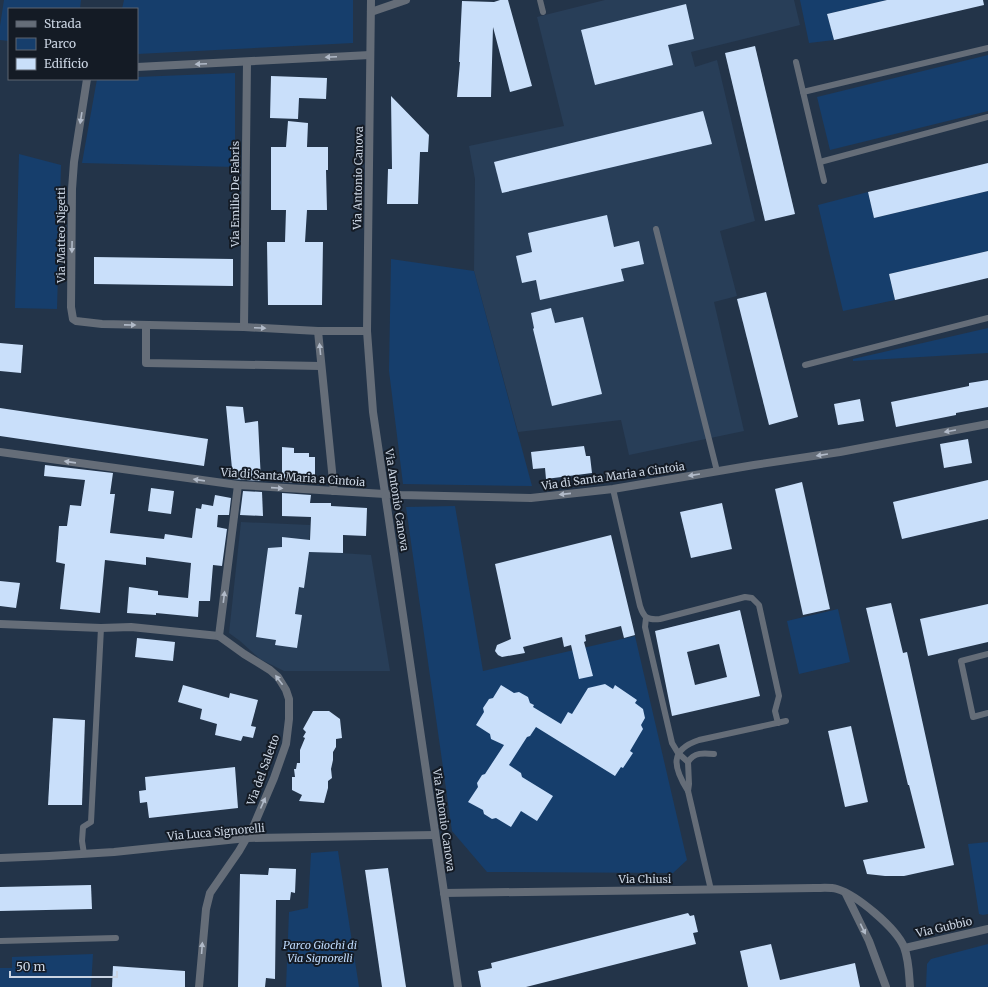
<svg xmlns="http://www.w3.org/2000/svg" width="988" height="987" viewBox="0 0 988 987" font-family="Merriweather,serif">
<rect width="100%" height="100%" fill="#233449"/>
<!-- built -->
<g fill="#283e58">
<polygon points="605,0 794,0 800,25 691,52 695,67 717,60 755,221 720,231 737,296 714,302 744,431 629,455 621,420 518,432 474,271 475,179 469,146 564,126 537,17"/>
<polygon points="241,522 310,525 309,551 371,555 390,671 284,671 260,659 240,641 229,633"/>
</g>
<!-- green -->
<g fill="#163e6c">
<polygon points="4,0 81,0 80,9 9,9 9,41 0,40 0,26"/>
<polygon points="124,0 353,0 353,43 137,54 137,9 122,9"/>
<polygon points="800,0 887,0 827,14 834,40 809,43"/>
<polygon points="988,55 988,111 830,150 817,97"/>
<polygon points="235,73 235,167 82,163 97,79 137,79 137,77"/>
<polygon points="19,154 61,165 57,309 15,308"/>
<polygon points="988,191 988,251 889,274 895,300 843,311 818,205 868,192 874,218"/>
<polygon points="391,259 474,271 532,486 403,484 389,371"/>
<polygon points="988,328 988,353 853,361 853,359"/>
<polygon points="455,506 483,671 635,636 687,860 673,873 487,872 452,831 406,507"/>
<polygon points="838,609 850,662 799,674 787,621"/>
<polygon points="988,842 988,914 983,915 979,914 968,844"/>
<polygon points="338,851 359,987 286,987 289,912 308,908 311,853"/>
<polygon points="988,944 988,987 926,987 927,964 931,959"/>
<polygon points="93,954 91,987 0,987 0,968 12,968 12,957"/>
</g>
<!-- building -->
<g fill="#c9dffa" fill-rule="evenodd">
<polygon points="500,0 508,0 532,86 510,92 493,27 491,97 457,97 460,62 459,62 462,1 494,2"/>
<polygon points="887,0 983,0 984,5 834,40 827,14"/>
<polygon points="686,4 694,39 668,45 673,65 595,85 581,30"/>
<polygon points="755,46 795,214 765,221 725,53"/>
<polygon points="271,76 327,78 326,99 299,98 298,119 270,118"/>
<polygon points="391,96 429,135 428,152 420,152 418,204 387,204 388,169 392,169"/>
<polygon points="703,111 712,144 502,193 494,162"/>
<polygon points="288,121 308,123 307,147 328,147 328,170 326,170 327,210 307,210 305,242 323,242 322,305 268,305 267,242 285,242 286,210 271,210 271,147 286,147"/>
<polygon points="988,163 988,191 874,218 868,192"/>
<polygon points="607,215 614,247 639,241 644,264 621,269 624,281 540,300 536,280 522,283 516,256 532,252 528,233"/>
<polygon points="988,251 988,278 895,300 889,274"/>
<polygon points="94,257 233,259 233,286 94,284"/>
<polygon points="766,292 798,417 769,425 737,299"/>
<polygon points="551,308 555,323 583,317 602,394 552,406 533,329 534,328 531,313"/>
<polygon points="0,343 23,345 21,373 0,371"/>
<polygon points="988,380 988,407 956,413 956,415 896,427 891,402 969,386 969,383"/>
<polygon points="860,399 864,421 838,425 834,404"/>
<polygon points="226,406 243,407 245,423 258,421 261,481 233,479"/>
<polygon points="0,408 208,439 204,466 0,436"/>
<polygon points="968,439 972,463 944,468 940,444"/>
<polygon points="584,446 586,456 590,456 592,473 546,479 545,468 533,469 531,452"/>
<polygon points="282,447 294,448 294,453 309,453 309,457 315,457 315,476 311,476 311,484 282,482"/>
<polygon points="45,465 113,473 110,494 115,494 110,533 164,539 165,534 192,538 196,508 201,509 202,504 213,506 215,495 231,498 229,515 218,515 217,527 227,529 222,566 213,565 210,601 199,601 198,617 156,613 156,615 127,613 129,587 158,591 158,595 188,598 191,563 146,557 146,565 105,560 100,613 60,609 65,564 56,562 59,526 67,526 70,505 81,506 85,480 44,476"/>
<polygon points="988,480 988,519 902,539 893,502"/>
<polygon points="802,482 830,609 803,615 775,489"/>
<polygon points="151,488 174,491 171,514 148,511"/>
<polygon points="243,491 262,492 263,516 240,515"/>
<polygon points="282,493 311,495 310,503 331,503 331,506 367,508 366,536 343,535 343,553 309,552 304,588 299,587 295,614 302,615 297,648 275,645 276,640 256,637 268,548 282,547 282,537 310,540 311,517 282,516"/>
<polygon points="722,503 732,549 691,558 680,512"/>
<polygon points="611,535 635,635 624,638 621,626 585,635 586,641 584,642 593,676 579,679 571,645 564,647 562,637 523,647 525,653 502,657 498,655 495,651 497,645 511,639 495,564"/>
<polygon points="0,581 20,583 16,608 0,606"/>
<polygon points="891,603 903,653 907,652 954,865 904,876 885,876 867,874 863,860 925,848 909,785 908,785 866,608"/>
<polygon points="988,604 988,642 928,656 920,619"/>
<path d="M740 610 760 696 672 716 655 631ZM719 644 727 677 695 685 687 652Z"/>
<polygon points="137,638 175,642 173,661 135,657"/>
<polygon points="605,684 613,689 615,685 637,700 635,703 643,709 645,718 641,725 643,729 630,751 633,753 623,768 621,767 615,776 536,727 530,736 527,737 509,765 521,773 522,777 553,796 537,821 521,811 511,827 496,818 492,819 484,814 483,810 468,802 478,787 477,783 482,775 485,774 504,745 491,739 490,734 476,725 484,712 483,708 489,699 493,698 501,685 514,693 519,692 528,697 530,703 534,705 533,707 561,724 568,712 572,714 588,688"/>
<polygon points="183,685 229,698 230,693 258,700 251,726 256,727 253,738 243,736 241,741 215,735 217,724 200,719 202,709 178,702"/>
<polygon points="313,711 329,711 340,719 342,738 336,739 336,747 333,752 333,760 331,769 332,778 328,781 328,788 324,803 299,801 302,795 292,790 292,777 295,777 294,769 296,769 297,763 300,763 300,750 305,738 303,737 306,732 303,729"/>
<polygon points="53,718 85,720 82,805 48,805"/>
<polygon points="851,726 868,802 845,807 828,731"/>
<polygon points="235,767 238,808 149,818 147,802 140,803 139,791 146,790 145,777"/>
<polygon points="269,868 296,869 295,893 291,892 290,900 276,900 275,979 266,978 265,987 238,987 240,874 268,875"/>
<polygon points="388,868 406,987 382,987 365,870"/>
<polygon points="91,885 92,909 0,911 0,887"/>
<polygon points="688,913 690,916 694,915 698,932 693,933 696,944 526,987 481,987 478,971 492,968 491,963"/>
<polygon points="771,944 780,980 855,963 860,987 748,987 740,951"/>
<polygon points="113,966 185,971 185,987 112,987"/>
</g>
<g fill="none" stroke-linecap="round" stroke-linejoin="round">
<!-- service -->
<g stroke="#656d78" stroke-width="6">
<polyline points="540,0 543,12"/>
<polyline points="796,62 824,181"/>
<polyline points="803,92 988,48"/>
<polyline points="820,162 988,117"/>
<polyline points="656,229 717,471"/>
<polyline points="805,365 988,318"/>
<path d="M613 489 640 606C644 618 647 620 660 619L745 597 752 598 759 605 779 696 775 711 778 723"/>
<polyline points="646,618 645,627 672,743 678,753 688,762 689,784 688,791 711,890"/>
<polyline points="988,654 961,661 973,717 988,713"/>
<path d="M688 762C694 752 704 753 714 754"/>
<path d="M688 791C673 767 669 750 699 740L786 721"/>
<polyline points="84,854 82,841 83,827 91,822 101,628"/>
<polyline points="0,941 116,938"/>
</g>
<!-- minor -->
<g stroke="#656d78" stroke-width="8">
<polyline points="371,12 406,0"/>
<polyline points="137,67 370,55"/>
<polyline points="87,79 74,162 72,189 71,307 73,319 76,321 102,324 244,327 318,331 367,331"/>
<polyline points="146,325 146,363 321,366"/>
<polyline points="244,327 247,62"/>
<polyline points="318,331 334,491"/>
<polyline points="0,452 238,485 401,495 531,498 613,489 754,465 840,452 988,424"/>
<polyline points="0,624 101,628 131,627 219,636"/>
<polyline points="219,636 238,485"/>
<polyline points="0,858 49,856 114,852 247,838 435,835"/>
<path d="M444 893 815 888C822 888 830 887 837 889 857 895 896 928 904 947 909 960 909 974 910 987"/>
<polyline points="846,894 869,941 886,987"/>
<polyline points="905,948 988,929"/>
<polyline points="199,987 206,909 210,893 239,851 254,825 274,778 286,744 289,719 289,699 286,690 278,677 270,670 244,654 219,636"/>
</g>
<!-- tertiary -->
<polyline stroke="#656d78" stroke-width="8" points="371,0 367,331 373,412 458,987"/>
</g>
<!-- one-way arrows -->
<defs><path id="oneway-solid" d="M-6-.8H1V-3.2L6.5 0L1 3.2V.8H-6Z"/></defs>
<g fill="#b1bac8">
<use href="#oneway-solid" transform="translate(331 57) rotate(177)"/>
<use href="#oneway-solid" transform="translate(201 64) rotate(178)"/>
<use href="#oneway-solid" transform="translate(81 118) rotate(99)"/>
<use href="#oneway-solid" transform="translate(72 247) rotate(91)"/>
<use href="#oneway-solid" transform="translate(130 325) rotate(1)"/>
<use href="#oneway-solid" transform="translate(260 328) rotate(3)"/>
<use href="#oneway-solid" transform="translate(320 349) rotate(-96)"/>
<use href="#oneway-solid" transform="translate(950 431) rotate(170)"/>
<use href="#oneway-solid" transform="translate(822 455) rotate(171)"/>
<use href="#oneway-solid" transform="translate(70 462) rotate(-172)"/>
<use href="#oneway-solid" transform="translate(694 475) rotate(171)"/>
<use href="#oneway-solid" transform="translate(199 480) rotate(-172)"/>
<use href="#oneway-solid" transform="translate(277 488) rotate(4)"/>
<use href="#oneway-solid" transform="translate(565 494) rotate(174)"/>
<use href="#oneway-solid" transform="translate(224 597) rotate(-83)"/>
<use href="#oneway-solid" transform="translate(279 680) rotate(-127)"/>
<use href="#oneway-solid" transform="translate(263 803) rotate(-66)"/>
<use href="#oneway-solid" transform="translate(863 929) rotate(64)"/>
<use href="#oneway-solid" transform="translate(202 948) rotate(-86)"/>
</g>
<g text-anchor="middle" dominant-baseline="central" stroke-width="4" stroke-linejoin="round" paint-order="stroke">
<!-- street labels -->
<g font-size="11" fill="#cad4e2" stroke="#141b25">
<text transform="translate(358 178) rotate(-89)">Via Antonio Canova</text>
<text transform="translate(235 194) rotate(-90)">Via Emilio De Fabris</text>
<text transform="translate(61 235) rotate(-90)">Via Matteo Nigetti</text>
<text transform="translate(613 476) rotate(-8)">Via di Santa Maria a Cintoia</text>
<text transform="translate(293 477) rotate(4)">Via di Santa Maria a Cintoia</text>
<text transform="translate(397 500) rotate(81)">Via Antonio Canova</text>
<text transform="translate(263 770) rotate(-70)">Via del Saletto</text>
<text transform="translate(444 820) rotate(82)">Via Antonio Canova</text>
<text transform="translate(216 832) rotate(-5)">Via Luca Signorelli</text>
<text x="645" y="879">Via Chiusi</text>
<text transform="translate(944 927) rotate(-13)">Via Gubbio</text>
</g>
<!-- park labels -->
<g font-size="11" font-style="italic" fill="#bedafc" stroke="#141b25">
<text x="320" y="945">Parco Giochi di<tspan x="320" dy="13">Via Signorelli</tspan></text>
</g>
</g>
<!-- legend -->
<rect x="8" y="8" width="130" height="72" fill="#141b25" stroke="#5d6571"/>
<rect x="16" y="21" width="20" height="6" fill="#656d78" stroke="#5d6571"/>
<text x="44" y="28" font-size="12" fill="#cad4e2">Strada</text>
<rect x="16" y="38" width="20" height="12" fill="#163e6c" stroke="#5d6571"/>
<text x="44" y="48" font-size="12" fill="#cad4e2">Parco</text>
<rect x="16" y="58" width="20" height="12" fill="#c9dffa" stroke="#5d6571"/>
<text x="44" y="68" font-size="12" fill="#cad4e2">Edificio</text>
<!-- scale -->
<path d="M10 971v6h107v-6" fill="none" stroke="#cad4e2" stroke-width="2"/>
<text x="16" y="971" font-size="12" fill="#cad4e2" stroke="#141b25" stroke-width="3" paint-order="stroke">50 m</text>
</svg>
